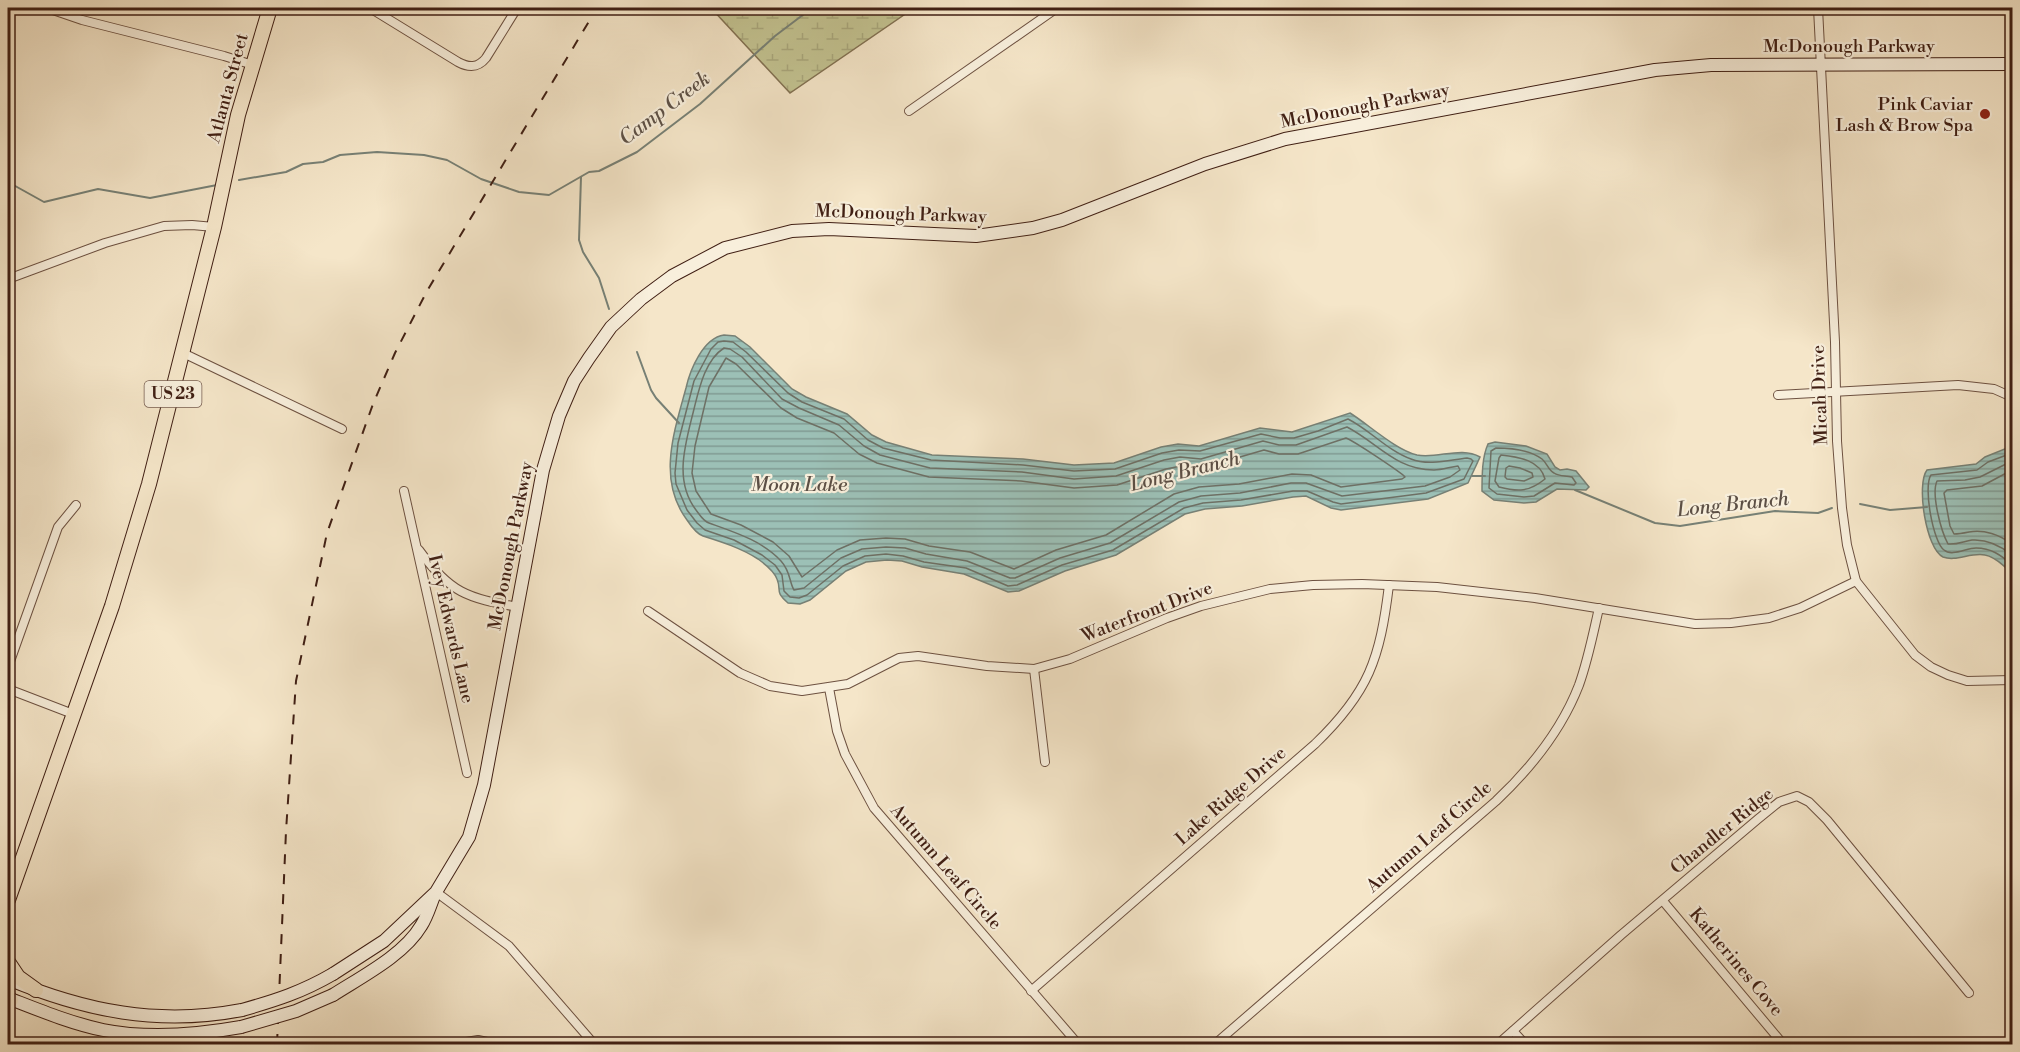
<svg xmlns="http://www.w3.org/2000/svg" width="2020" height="1052" viewBox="0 0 2020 1052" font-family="'Libre Bodoni',serif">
<defs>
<pattern id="wetland-marsh" width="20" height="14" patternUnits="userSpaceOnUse" patternTransform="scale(1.5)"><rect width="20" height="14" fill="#c3c391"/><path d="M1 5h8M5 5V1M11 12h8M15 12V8" fill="none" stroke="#a9a77c"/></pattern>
<pattern id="water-rules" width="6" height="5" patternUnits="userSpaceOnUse" patternTransform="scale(1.5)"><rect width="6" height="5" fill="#9cc0b6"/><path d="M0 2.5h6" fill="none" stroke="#819b93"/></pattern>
</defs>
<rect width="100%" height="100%" fill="#f5e6c9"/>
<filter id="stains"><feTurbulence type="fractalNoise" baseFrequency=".00333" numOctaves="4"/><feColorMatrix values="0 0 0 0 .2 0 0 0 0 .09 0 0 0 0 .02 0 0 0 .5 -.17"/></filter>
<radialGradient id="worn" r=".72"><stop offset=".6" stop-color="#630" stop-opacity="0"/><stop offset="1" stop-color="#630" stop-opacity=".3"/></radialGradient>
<!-- wetland -->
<polygon fill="url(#wetland-marsh)" stroke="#827152" stroke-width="1.5" points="711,8 914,8 790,93"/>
<!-- water -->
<g fill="url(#water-rules)" stroke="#778075" stroke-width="1.5">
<path d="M724 335 735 336 750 347 792 389 806 397 847 414 872 435 886 442 932 455 1023 459 1074 465 1114 463 1161 447 1178 444 1199 446 1260 428 1292 432 1350 413C1369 425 1396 450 1417 455 1438 459 1461 446 1480 457L1468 483 1428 499 1341 510 1331 508 1306 496 1293 497 1242 506 1205 509 1185 514 1116 555 1065 571 1019 591 1008 592 964 574 922 567 902 561 887 560 866 562 846 571 810 600 800 604 788 603C774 591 782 591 777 579 774 571 765 564 758 559 741 548 722 542 703 536 697 534 691 526 687 520 657 480 674 432 686 388 690 370 703 338 724 335Z"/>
<path d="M1495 442 1526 446 1547 454 1555 467 1560 470 1567 469 1576 471 1589 487 1586 490 1557 489 1536 502 1524 503 1494 500 1482 491C1482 476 1482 457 1488 444Z"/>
<path d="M2012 446V572C2003 567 1997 557 1985 555 1971 552 1956 562 1943 557 1926 549 1916 484 1927 470L1976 464 1985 457Z"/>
</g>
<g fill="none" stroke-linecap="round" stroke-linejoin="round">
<!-- shore -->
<g stroke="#6e7065" stroke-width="1.5">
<path d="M724 341 733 342 746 352 788 393 802 402 844 419 868 440 883 448 931 460 1023 465 1074 471 1115 469 1162 453 1179 450 1200 451 1261 434 1280 438H1294L1318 431 1348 419C1370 430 1388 451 1411 459 1429 466 1449 460 1467 458L1471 459 1473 461 1464 479 1426 493 1341 504 1333 502 1307 491H1293L1241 500 1203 503 1184 508 1113 550 1062 565 1017 585 1008 586 966 568 924 562 903 556 886 554 865 556 843 566 807 595 799 598 790 597 784 591 782 575 775 565 762 555 734 540 705 530 697 523 687 510 676 484 675 473 678 443 694 381 711 349 718 342Z"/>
<path d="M724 348 730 349 742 357 782 399 799 408 839 425 864 446 880 455 930 468 1022 472 1074 479 1116 476 1164 460 1180 457 1201 459 1263 441 1279 445H1296L1347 427C1378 443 1396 470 1434 470 1442 470 1450 467 1458 466L1460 470 1450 477 1425 486 1342 496 1306 483H1291L1240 493 1201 496 1179 502 1110 543 1060 558 1015 578H1010L967 561 926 554 905 548 886 547 862 549 841 558 804 588 794 590C789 582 791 572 781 561 763 541 734 532 709 523 703 521 700 515 696 510 673 480 686 442 694 409 699 389 705 360 724 348Z"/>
<path d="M726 358 736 364 781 408 797 418 834 433 859 454 877 463 929 477 1021 481 1074 488 1117 485 1166 469 1181 466 1202 468 1264 450 1279 454H1298L1346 438C1354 441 1402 473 1405 477L1402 479 1341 487 1311 475 1292 474 1239 484 1199 487 1174 494 1106 535 1056 550 1014 569 970 552 929 546 905 539 886 538 860 540 837 550 802 577 789 556 773 542 741 525 711 514 696 491 692 473 695 446 709 387Z"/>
<path d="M1496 448C1510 448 1530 450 1542 459 1547 463 1548 470 1554 473 1560 477 1566 475 1572 477L1576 483 1574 485 1555 483 1534 496 1524 497 1497 494 1489 488 1491 451Z"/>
<path d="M2012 453 1988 462 1977 470 1931 475C1923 486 1933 542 1944 550 1952 557 1966 548 1976 548 1991 548 2001 555 2012 565"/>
<path d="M1501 455C1519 457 1540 460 1545 479 1529 492 1518 492 1499 487L1495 481 1499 458Z"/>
<path d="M2012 461 1980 477 1965 480 1937 481C1931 494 1941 531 1948 544 1957 545 1964 541 1972 540 1987 539 2001 546 2012 555"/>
<polygon points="1509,466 1520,468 1532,473 1533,477 1524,481 1507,479 1505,477 1506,468"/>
<path d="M2012 470 1982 486 1947 490 1944 493 1950 526 1954 534C1959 534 1964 533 1969 532 1984 529 2000 535 2012 544"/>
</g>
<!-- stream -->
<g stroke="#778075" stroke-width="2">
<polyline points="581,177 579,240 583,252 599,278 609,309"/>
<polyline points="239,180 286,172 303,164 323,162 340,155 377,152 424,155 447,160 481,179 519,192 549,195 589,172 599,171 637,152 700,104 775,36 812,8"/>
<polyline points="8,182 44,202 98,189 150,198 217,185"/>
<polyline points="637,352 651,390 656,398 679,423"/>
<polyline points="1472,476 1485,476"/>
<polyline points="1575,490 1655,523 1680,526 1775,511 1818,513 1832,508"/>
<polyline points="1860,504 1890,510 1927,507"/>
</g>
<!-- street casing -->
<g stroke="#6d5141" stroke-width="10">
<g id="street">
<polyline points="47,8 82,20 224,56 253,65"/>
<path d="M370 8 458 62C469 68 478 68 486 58L517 8"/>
<polyline points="1818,8 1835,342 1837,441 1842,508 1847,545 1856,581 1915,655 1931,667 1948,675 1967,681 2012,680"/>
<polyline points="909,111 1057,8"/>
<polyline points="8,279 105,243 164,226 192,225 214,227"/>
<polyline points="183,353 342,429"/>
<polyline points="1778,395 1958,385 1994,389 2012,397"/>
<polyline points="404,491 467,773"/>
<path d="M419 550C450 593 467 598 518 607"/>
<polyline points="648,611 740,673 770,686 802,691 848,684 899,658 918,656 987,666 1034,669 1070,659 1167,618 1201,606 1270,589 1313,585 1362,584 1437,587 1535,598 1695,624 1731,623 1769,618 1800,608 1856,581"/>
<polyline points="8,667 58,527 76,505"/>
<polyline points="1034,669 1045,762"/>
<polyline points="829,688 837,731 845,754 874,808 1078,1044"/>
<polyline points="8,689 73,714"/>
<polyline points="436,892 509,946 594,1044"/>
<polyline points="1663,901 1783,1044"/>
<path d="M1031 991 1315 744C1369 692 1380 659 1389 585"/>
<polyline points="1513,1031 1525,1044"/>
<polyline points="455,1044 478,1040 496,1044"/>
<path d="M1215 1044 1496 801C1530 769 1562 729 1579 685 1588 660 1593 634 1599 608"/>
<polyline points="1498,1044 1621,935 1758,819 1779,802 1797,796 1809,802 1827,820 1969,993"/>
</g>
</g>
<!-- secondary casing -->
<g stroke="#401f14" stroke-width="14">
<g id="secondary">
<polyline points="333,974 384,941 436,892 469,837 484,785 543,470 559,416 574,381 589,358 611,327 641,299 672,276 725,248 792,231 829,229 976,236 1033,228 1062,220 1205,164 1285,139 1655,70 1711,65 2012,64"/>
<path d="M8 979C85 1011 158 1026 242 1010"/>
<path d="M333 995C361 977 404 955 421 926 427 917 430 906 434 896"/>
<path d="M8 998C39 1010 70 1023 103 1030 148 1039 196 1035 241 1027"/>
</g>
</g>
<!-- primary casing -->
<g stroke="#401f14" stroke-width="16">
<g id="primary">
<polyline points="8,900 112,606 149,484 214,227 238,115 270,8"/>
<polyline points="8,962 18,977 36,990"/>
<polyline points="8,1000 11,1000"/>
</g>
</g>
<!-- street -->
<use href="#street" stroke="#f8efdc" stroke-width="8"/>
<!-- secondary -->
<use href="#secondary" stroke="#f8efdc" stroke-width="12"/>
<!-- primary -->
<use href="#primary" stroke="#f5e6c9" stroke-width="14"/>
<!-- rail -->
<polyline stroke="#401f14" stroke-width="2" stroke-dasharray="10 10" stroke-linecap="butt" points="277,1044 286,831 296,681 327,533 373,404 395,353 427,291 597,8"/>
<!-- secondary-bridge casing -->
<g stroke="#401f14" stroke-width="14" stroke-linecap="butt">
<g id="secondary-bridge">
<path d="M242 1010C277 1000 302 992 333 974"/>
<polyline points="241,1027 296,1011 333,995"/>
</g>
</g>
<!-- secondary-bridge -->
<use href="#secondary-bridge" stroke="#f8efdc" stroke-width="12"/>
</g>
<!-- markers -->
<circle fill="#8f2418" stroke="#f8efdc" stroke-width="2" cx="1985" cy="114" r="6"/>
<g text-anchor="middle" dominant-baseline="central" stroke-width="4.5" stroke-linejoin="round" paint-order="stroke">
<!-- shield labels -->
<rect fill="#f8efdc" stroke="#775d50" stroke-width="1.5" x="144.5" y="381" width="57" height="26" rx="4.5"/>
<g font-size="16" font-weight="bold" fill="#401f14">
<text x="173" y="394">US 23</text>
</g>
<!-- street labels -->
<g font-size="18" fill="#401f14" stroke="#f8efdc">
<text x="1849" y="46">McDonough Parkway</text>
<text transform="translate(228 88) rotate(-75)">Atlanta Street</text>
<text transform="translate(1365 106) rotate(-11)">McDonough Parkway</text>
<text transform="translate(901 214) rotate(2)">McDonough Parkway</text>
<text transform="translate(1820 395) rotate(-92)">Micah Drive</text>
<text transform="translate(511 546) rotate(-79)">McDonough Parkway</text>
<text transform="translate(1147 612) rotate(-21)">Waterfront Drive</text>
<text transform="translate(451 629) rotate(77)">Ivey Edwards Lane</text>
<text transform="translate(1231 796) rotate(-41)">Lake Ridge Drive</text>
<text transform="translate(1722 831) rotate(-39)">Chandler Ridge</text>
<text transform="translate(1429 837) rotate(-41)">Autumn Leaf Circle</text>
<text transform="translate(946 867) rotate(49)">Autumn Leaf Circle</text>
<text transform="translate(1736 962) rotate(50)">Katherines Cove</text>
</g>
<!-- poi labels -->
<g font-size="18" fill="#401f14" stroke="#f8efdc" text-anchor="end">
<text x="1973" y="104">Pink Caviar<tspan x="1973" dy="21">Lash &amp; Brow Spa</tspan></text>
</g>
<!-- water labels -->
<g font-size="20" font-style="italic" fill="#5c4f45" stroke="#f8efdc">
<text transform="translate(665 109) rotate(-37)">Camp Creek</text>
<text transform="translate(1185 472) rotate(-14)">Long Branch</text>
<text x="799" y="485">Moon Lake</text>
<text transform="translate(1733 505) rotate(-6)">Long Branch</text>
</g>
</g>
<!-- margin -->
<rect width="2020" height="1052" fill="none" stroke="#f5e6c9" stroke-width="30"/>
<rect x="9" y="9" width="2002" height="1034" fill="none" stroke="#401f14" stroke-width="3"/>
<rect x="15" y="15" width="1990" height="1022" fill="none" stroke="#401f14" stroke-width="1.5"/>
<rect width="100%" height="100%" filter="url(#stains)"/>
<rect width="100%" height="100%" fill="url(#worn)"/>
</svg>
